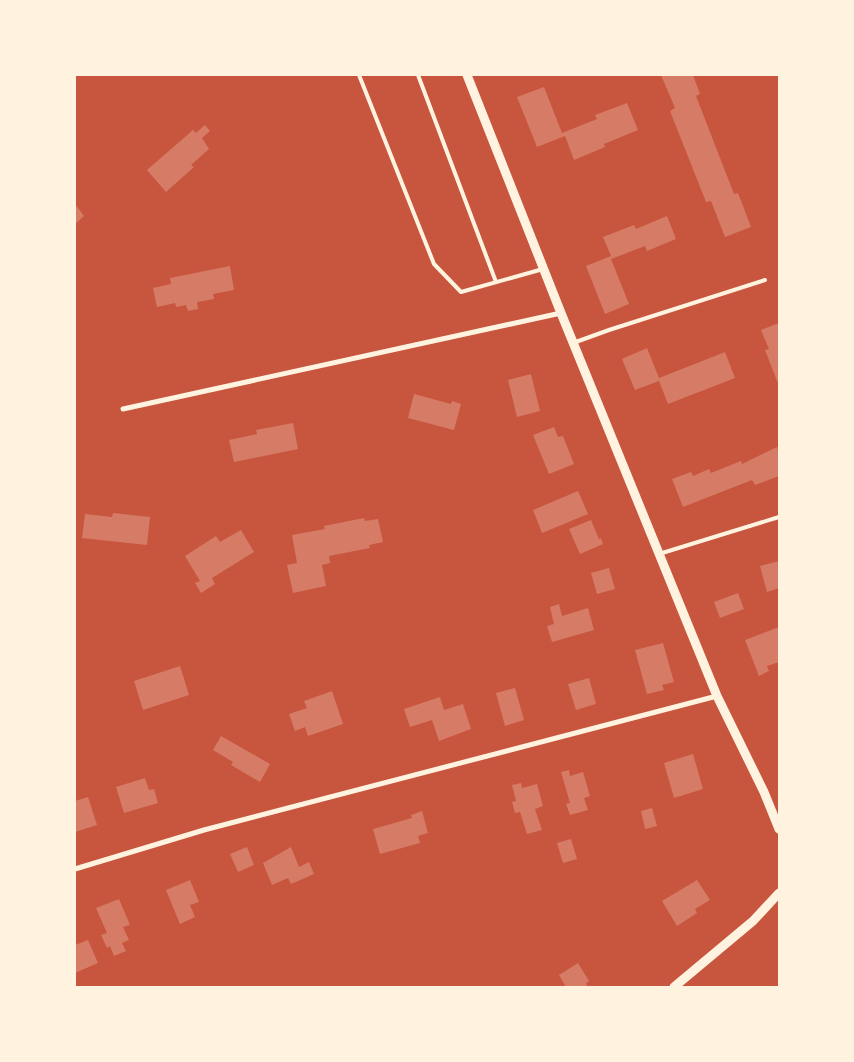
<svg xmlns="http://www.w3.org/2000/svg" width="854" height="1062" viewBox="0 0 854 1062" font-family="Cabin,sans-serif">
<rect width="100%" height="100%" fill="#c8553d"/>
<!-- building -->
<g fill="#d67c66">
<polygon points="661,75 693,75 700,94 696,96 734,194 738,193 751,227 725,237 711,201 706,202 670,111 675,108"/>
<polygon points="544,87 562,133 597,119 595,115 627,103 638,130 604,144 605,147 574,160 565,136 537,147 517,97"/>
<polygon points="205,125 210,131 202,138 209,149 191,165 194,167 166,192 147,170 193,130 196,133"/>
<polygon points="75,204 84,216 75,224"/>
<polygon points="667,216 676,239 647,251 645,246 611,259 629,304 605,314 586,266 611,256 603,237 634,225 636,229"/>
<polygon points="230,266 234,290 213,294 214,299 197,302 198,309 188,311 186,305 176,307 175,303 157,307 153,288 171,284 170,278"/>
<polygon points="779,323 779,386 765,350 769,349 761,330"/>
<polygon points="647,348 659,378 725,352 735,378 668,404 659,381 635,390 622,359"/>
<polygon points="531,374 540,411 517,417 508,380"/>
<polygon points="414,394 451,404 452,401 461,404 454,430 408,418"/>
<polygon points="293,423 298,449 234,462 229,440 257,434 256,430"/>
<polygon points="554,427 558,437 563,436 574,464 549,474 533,435"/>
<polygon points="777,447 779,453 779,476 755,485 752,480 683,507 672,479 691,472 693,476 709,469 711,473 741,461 742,464"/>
<polygon points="578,491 588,514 542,533 533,510"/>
<polygon points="113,513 150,517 147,545 82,538 85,514 112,517"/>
<polygon points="364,518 365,521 378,519 383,542 369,545 370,548 329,556 330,563 322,565 326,586 293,593 287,565 297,563 292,535 325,529 324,526"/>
<polygon points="591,520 599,539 601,538 603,544 580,554 569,529"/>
<polygon points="241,530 254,552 212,578 215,584 201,593 195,583 200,581 185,556 216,536 220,542"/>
<polygon points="779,561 779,588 767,592 760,566"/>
<polygon points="609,568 615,589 597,594 591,573"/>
<polygon points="738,593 744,609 720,618 714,602"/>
<polygon points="559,604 562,616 588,608 594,630 552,642 547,626 554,624 550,607"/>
<polygon points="779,627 779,662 767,666 769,671 759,676 745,640"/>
<polygon points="663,643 674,682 662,685 664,690 647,694 635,650"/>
<polygon points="180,666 189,695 143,710 134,681"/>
<polygon points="589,678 596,704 576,710 568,684"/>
<polygon points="515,688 524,720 505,726 496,693"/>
<polygon points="332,691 343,724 308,736 305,727 295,731 289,714 307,708 304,701"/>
<polygon points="440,697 444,710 463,704 471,729 439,741 432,720 410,727 404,709"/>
<polygon points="221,736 270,764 260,782 231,765 233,762 213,750"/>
<polygon points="693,754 703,789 674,798 664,763"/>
<polygon points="569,770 570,776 583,772 590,796 584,798 588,810 570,815 566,804 570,803 561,772"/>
<polygon points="145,778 149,790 154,789 158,803 124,813 116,787"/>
<polygon points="521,783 522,788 537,784 543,806 535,809 542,830 527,834 520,812 515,813 512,802 516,801 512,785"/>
<polygon points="88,797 97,825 75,832 75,801"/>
<polygon points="652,808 657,826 645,829 641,811"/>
<polygon points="422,811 428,833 418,836 420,843 380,854 373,829 412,818 411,815"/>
<polygon points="571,839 577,859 563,863 557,843"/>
<polygon points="247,847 254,865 238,872 230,854"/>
<polygon points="291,847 299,867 309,862 314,874 291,884 288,878 272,885 263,863"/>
<polygon points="190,880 199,902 190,905 195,917 180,924 166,890"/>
<polygon points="697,880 710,900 695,909 697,913 677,926 662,901"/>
<polygon points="119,899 130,925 123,927 129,940 122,943 126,951 114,956 110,946 107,948 101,935 107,933 96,908"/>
<polygon points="88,940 98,963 75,973 75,945"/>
<polygon points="578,963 589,981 586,983 588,987 566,987 559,975"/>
</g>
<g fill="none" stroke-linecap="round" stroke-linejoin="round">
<!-- service -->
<g stroke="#fff3e0" stroke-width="4">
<polyline points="359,75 434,264 461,292 543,269"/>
<polyline points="418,75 496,282"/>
<polyline points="573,343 609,330 765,280"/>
<polyline points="659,554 779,517"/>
</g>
<!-- minor -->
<g stroke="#fff3e0" stroke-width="5">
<polyline points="123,409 561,313"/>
<polyline points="75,869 204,830 717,696"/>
</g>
<!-- tertiary -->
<g stroke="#fff3e0" stroke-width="9">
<polyline points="467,75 561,313 717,696 764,792 779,829"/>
<polyline points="674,987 753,921 779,893"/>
</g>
</g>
<!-- border -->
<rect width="854" height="1062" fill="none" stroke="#fff3e0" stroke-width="152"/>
</svg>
